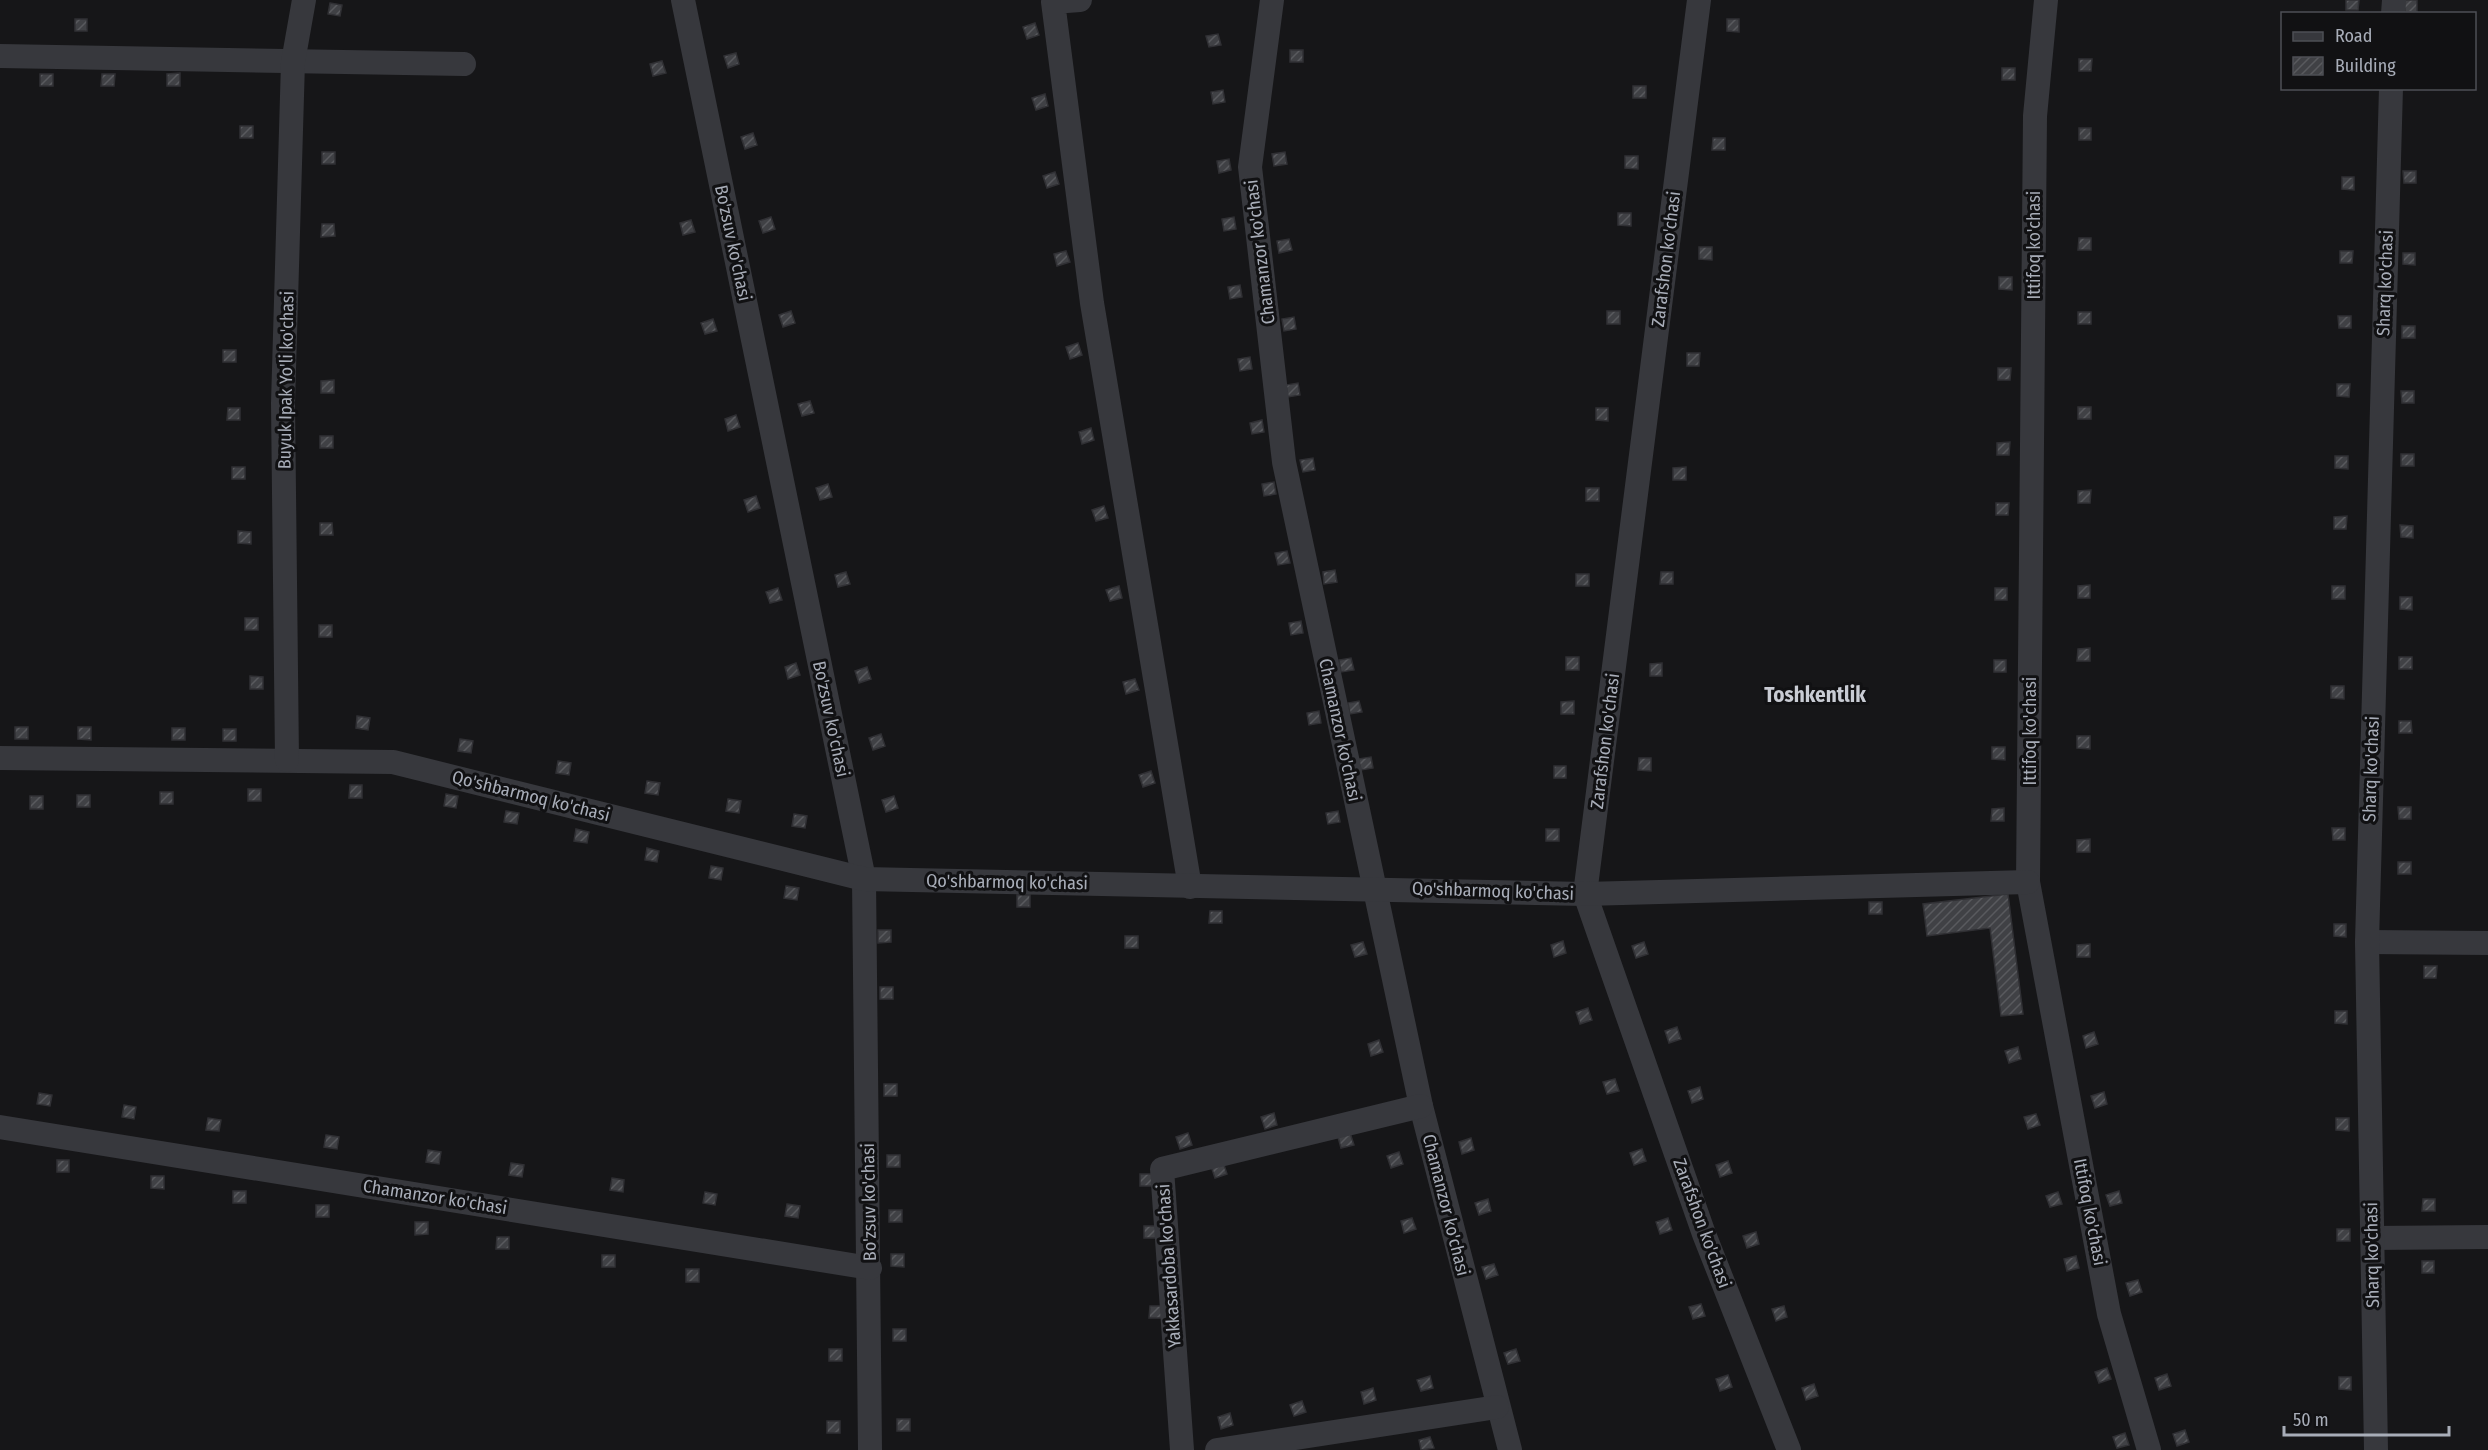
<svg xmlns="http://www.w3.org/2000/svg" width="2488" height="1450" viewBox="0 0 2488 1450" font-family="'Fira Sans Condensed',sans-serif">
<defs>
<pattern id="building-hatch" width="6" height="6" patternUnits="userSpaceOnUse" patternTransform="scale(1.5)"><rect width="6" height="6" fill="#404145"/><path d="M-1 1l2-2M0 6l6-6M5 7l2-2" fill="none" stroke="#595a5e"/></pattern>
</defs>
<rect width="100%" height="100%" fill="#161618"/>
<!-- building -->
<g fill="url(#building-hatch)" stroke="#303034" stroke-width="1.5">
<polygon points="2346,0 2359,0 2358,10 2346,10"/>
<polygon points="2404,0 2417,0 2417,12 2405,12"/>
<polygon points="330,3 342,5 340,16 328,14"/>
<rect x="75" y="19" width="12" height="12"/>
<polygon points="1727,19 1739,19 1739,32 1727,31"/>
<polygon points="1035,23 1039,35 1027,39 1023,27"/>
<polygon points="1218,34 1221,45 1209,47 1206,36"/>
<rect x="1290" y="50" width="13" height="12"/>
<polygon points="736,53 739,64 728,68 724,56"/>
<polygon points="2079,59 2092,59 2091,71 2079,71"/>
<polygon points="662,61 666,73 653,76 650,64"/>
<rect x="2002" y="68" width="13" height="12"/>
<polygon points="180,73 180,86 167,86 167,74"/>
<rect x="40" y="74" width="13" height="12"/>
<polygon points="102,74 115,74 114,86 101,86"/>
<rect x="1633" y="86" width="13" height="12"/>
<polygon points="1223,90 1225,102 1213,104 1211,92"/>
<polygon points="1045,94 1048,106 1036,110 1032,98"/>
<rect x="240" y="126" width="13" height="12"/>
<rect x="2079" y="128" width="12" height="12"/>
<polygon points="753,133 757,145 745,149 741,137"/>
<polygon points="1713,138 1725,138 1725,150 1712,150"/>
<rect x="322" y="152" width="13" height="12"/>
<polygon points="1285,152 1287,164 1274,166 1272,154"/>
<polygon points="1625,156 1638,156 1638,169 1625,168"/>
<polygon points="1229,159 1231,170 1219,173 1217,161"/>
<polygon points="2403,171 2416,171 2416,183 2404,183"/>
<polygon points="1055,172 1059,184 1047,188 1043,176"/>
<polygon points="2342,177 2354,177 2354,190 2342,189"/>
<polygon points="1618,213 1631,213 1631,226 1618,225"/>
<polygon points="771,217 775,229 763,233 759,221"/>
<polygon points="1234,217 1236,229 1224,231 1222,219"/>
<polygon points="691,220 695,232 683,235 680,223"/>
<polygon points="322,224 334,224 335,236 321,237"/>
<polygon points="2079,238 2091,238 2091,250 2078,250"/>
<polygon points="1289,239 1292,250 1279,253 1277,241"/>
<polygon points="1699,247 1712,247 1712,260 1699,259"/>
<polygon points="1066,251 1070,262 1057,266 1054,254"/>
<polygon points="2340,251 2353,251 2352,263 2340,263"/>
<polygon points="2403,253 2415,253 2415,265 2403,264"/>
<polygon points="1999,277 2012,277 2012,290 1999,289"/>
<polygon points="1240,285 1242,297 1230,299 1228,287"/>
<polygon points="791,311 795,323 783,327 779,315"/>
<rect x="1607" y="311" width="13" height="13"/>
<rect x="2078" y="312" width="13" height="12"/>
<polygon points="2338,316 2351,316 2351,328 2339,328"/>
<polygon points="1294,317 1296,329 1284,331 1282,319"/>
<polygon points="713,319 717,331 705,334 701,323"/>
<rect x="2402" y="326" width="13" height="12"/>
<polygon points="1078,343 1082,355 1070,359 1066,347"/>
<rect x="223" y="350" width="13" height="12"/>
<polygon points="1687,353 1700,353 1699,366 1687,366"/>
<polygon points="1250,357 1252,369 1240,371 1238,359"/>
<polygon points="1998,368 2011,368 2010,380 1998,380"/>
<polygon points="334,380 334,393 321,393 321,381"/>
<polygon points="1298,383 1300,395 1288,397 1286,385"/>
<polygon points="2337,384 2350,384 2349,397 2337,396"/>
<polygon points="2401,391 2414,391 2414,403 2402,403"/>
<polygon points="810,401 814,413 802,416 798,404"/>
<rect x="2078" y="407" width="13" height="12"/>
<polygon points="228,408 240,408 240,420 227,420"/>
<polygon points="1596,408 1608,408 1608,421 1596,420"/>
<polygon points="736,415 740,427 728,431 725,419"/>
<polygon points="1262,420 1264,432 1252,434 1250,423"/>
<polygon points="1091,428 1094,440 1082,444 1079,432"/>
<rect x="320" y="436" width="13" height="12"/>
<polygon points="2010,442 2009,455 1997,455 1997,443"/>
<rect x="2401" y="454" width="13" height="12"/>
<polygon points="2335,456 2348,456 2348,469 2335,468"/>
<polygon points="1313,458 1315,470 1303,472 1300,460"/>
<rect x="232" y="467" width="13" height="12"/>
<polygon points="1686,467 1686,480 1673,480 1673,468"/>
<polygon points="1274,482 1276,494 1264,496 1262,484"/>
<polygon points="828,484 832,497 820,500 816,488"/>
<rect x="1586" y="488" width="13" height="13"/>
<polygon points="2091,490 2090,503 2078,503 2078,491"/>
<polygon points="756,496 760,508 748,512 744,500"/>
<polygon points="1996,503 2009,503 2008,515 1996,515"/>
<polygon points="1104,506 1108,518 1096,521 1092,510"/>
<polygon points="2347,516 2346,529 2334,529 2334,517"/>
<polygon points="320,523 332,523 333,535 320,535"/>
<polygon points="2400,525 2413,526 2413,538 2401,537"/>
<polygon points="238,531 251,532 251,544 238,543"/>
<polygon points="1287,551 1290,563 1278,565 1275,553"/>
<polygon points="1335,570 1337,582 1324,584 1323,572"/>
<polygon points="846,572 850,584 838,587 835,575"/>
<polygon points="1661,572 1673,572 1673,584 1660,584"/>
<rect x="1576" y="574" width="13" height="12"/>
<polygon points="2090,585 2090,598 2078,598 2078,586"/>
<polygon points="1119,586 1122,598 1110,601 1106,590"/>
<rect x="2332" y="586" width="13" height="13"/>
<polygon points="778,588 782,600 770,603 766,592"/>
<rect x="1995" y="588" width="12" height="12"/>
<polygon points="2400,597 2412,597 2412,610 2400,609"/>
<rect x="245" y="618" width="13" height="12"/>
<polygon points="1301,621 1303,633 1291,635 1289,623"/>
<rect x="319" y="625" width="13" height="12"/>
<polygon points="2090,648 2090,661 2077,661 2078,649"/>
<rect x="1566" y="657" width="13" height="13"/>
<rect x="2399" y="657" width="13" height="12"/>
<polygon points="1351,658 1354,670 1341,672 1339,660"/>
<rect x="1994" y="660" width="12" height="12"/>
<polygon points="796,663 800,675 788,679 785,667"/>
<polygon points="1662,663 1662,676 1650,676 1650,664"/>
<polygon points="867,667 871,679 859,683 855,671"/>
<polygon points="250,676 263,677 263,689 250,689"/>
<polygon points="1135,679 1139,690 1126,694 1123,682"/>
<polygon points="2331,686 2344,686 2344,699 2331,698"/>
<polygon points="1359,701 1362,712 1350,714 1348,703"/>
<polygon points="1574,701 1574,714 1561,714 1561,702"/>
<polygon points="1319,711 1321,723 1309,725 1307,713"/>
<polygon points="357,716 370,718 368,730 356,728"/>
<polygon points="2399,721 2411,721 2412,733 2399,733"/>
<rect x="15" y="727" width="13" height="12"/>
<polygon points="78,727 91,727 91,740 78,739"/>
<rect x="172" y="728" width="13" height="12"/>
<rect x="223" y="729" width="13" height="12"/>
<polygon points="881,734 885,746 873,750 869,738"/>
<polygon points="2077,736 2090,736 2090,749 2077,748"/>
<polygon points="460,739 473,741 471,753 458,751"/>
<polygon points="1992,747 2005,747 2005,760 1992,759"/>
<polygon points="1371,757 1373,768 1361,770 1358,759"/>
<polygon points="1639,758 1651,758 1651,771 1638,770"/>
<polygon points="558,761 571,763 569,775 556,773"/>
<rect x="1554" y="766" width="12" height="12"/>
<polygon points="1151,771 1155,783 1143,787 1139,775"/>
<polygon points="647,781 660,783 658,795 645,793"/>
<polygon points="350,785 362,785 362,798 349,798"/>
<rect x="248" y="789" width="13" height="12"/>
<rect x="160" y="792" width="13" height="12"/>
<polygon points="446,794 458,796 456,808 444,806"/>
<rect x="77" y="795" width="13" height="12"/>
<rect x="30" y="796" width="13" height="13"/>
<polygon points="894,796 898,808 886,812 882,800"/>
<polygon points="728,799 741,801 739,813 726,811"/>
<polygon points="2398,807 2411,807 2411,819 2399,819"/>
<polygon points="2004,808 2004,821 1991,821 1992,809"/>
<polygon points="506,811 519,813 517,824 504,822"/>
<polygon points="1338,811 1340,822 1328,824 1326,813"/>
<polygon points="794,814 807,816 805,828 792,826"/>
<polygon points="2332,828 2345,828 2345,840 2333,840"/>
<polygon points="576,829 589,832 587,843 574,841"/>
<rect x="1546" y="829" width="13" height="12"/>
<polygon points="2090,839 2090,852 2077,852 2077,840"/>
<polygon points="647,848 659,851 657,862 645,860"/>
<rect x="2398" y="862" width="13" height="12"/>
<polygon points="711,866 723,868 721,880 709,878"/>
<polygon points="786,886 799,888 797,900 784,898"/>
<polygon points="2008,894 2023,1014 2001,1016 1990,928 1927,936 1923,904"/>
<rect x="1017" y="895" width="13" height="12"/>
<rect x="1869" y="902" width="13" height="12"/>
<polygon points="1210,911 1222,911 1222,923 1209,923"/>
<polygon points="2334,924 2346,924 2346,937 2334,936"/>
<polygon points="878,930 891,930 891,942 878,943"/>
<rect x="1125" y="936" width="13" height="12"/>
<polygon points="1563,941 1566,953 1554,957 1551,945"/>
<polygon points="1363,942 1367,954 1355,957 1351,945"/>
<polygon points="1644,942 1648,954 1636,958 1632,946"/>
<polygon points="2090,944 2090,957 2077,957 2077,945"/>
<polygon points="2424,966 2437,966 2436,978 2424,978"/>
<rect x="880" y="987" width="13" height="12"/>
<polygon points="1588,1008 1592,1020 1580,1024 1576,1012"/>
<polygon points="2335,1011 2347,1011 2347,1024 2335,1023"/>
<polygon points="1677,1027 1681,1039 1669,1043 1665,1031"/>
<polygon points="2094,1032 2098,1044 2086,1048 2083,1036"/>
<polygon points="1379,1040 1383,1052 1371,1056 1368,1044"/>
<polygon points="2018,1047 2021,1059 2009,1063 2005,1051"/>
<polygon points="1615,1079 1619,1091 1607,1094 1603,1082"/>
<rect x="884" y="1084" width="13" height="12"/>
<polygon points="1700,1087 1703,1099 1692,1103 1688,1091"/>
<polygon points="2104,1092 2107,1104 2095,1108 2091,1096"/>
<polygon points="39,1093 52,1095 50,1106 37,1104"/>
<polygon points="124,1105 136,1107 134,1119 122,1117"/>
<polygon points="1274,1113 1277,1125 1265,1129 1261,1117"/>
<polygon points="2036,1114 2040,1125 2028,1129 2024,1117"/>
<polygon points="208,1118 221,1120 219,1131 206,1130"/>
<polygon points="2336,1118 2349,1118 2349,1131 2336,1130"/>
<polygon points="1188,1133 1192,1145 1180,1149 1176,1137"/>
<polygon points="1350,1133 1354,1145 1341,1148 1338,1137"/>
<polygon points="326,1135 339,1137 337,1149 324,1147"/>
<polygon points="1471,1138 1474,1150 1462,1154 1459,1142"/>
<polygon points="1642,1149 1646,1161 1634,1165 1630,1153"/>
<polygon points="428,1150 441,1152 439,1164 426,1162"/>
<polygon points="1399,1152 1403,1164 1391,1168 1387,1156"/>
<rect x="887" y="1155" width="13" height="12"/>
<rect x="57" y="1160" width="12" height="12"/>
<polygon points="1728,1161 1732,1173 1720,1177 1716,1165"/>
<polygon points="1223,1162 1227,1174 1215,1178 1211,1166"/>
<polygon points="511,1163 524,1165 522,1177 509,1175"/>
<rect x="1140" y="1174" width="13" height="12"/>
<polygon points="151,1176 164,1176 164,1189 151,1188"/>
<polygon points="612,1178 624,1180 623,1192 610,1190"/>
<rect x="233" y="1191" width="13" height="12"/>
<polygon points="2119,1191 2122,1203 2110,1206 2106,1195"/>
<polygon points="705,1192 717,1194 715,1205 703,1203"/>
<polygon points="2058,1192 2062,1204 2050,1207 2046,1196"/>
<polygon points="1488,1199 1491,1211 1479,1215 1475,1203"/>
<polygon points="2423,1199 2435,1199 2435,1211 2422,1211"/>
<polygon points="787,1204 800,1206 798,1218 785,1216"/>
<rect x="316" y="1205" width="13" height="12"/>
<rect x="889" y="1210" width="13" height="12"/>
<polygon points="1412,1218 1416,1229 1404,1233 1401,1221"/>
<polygon points="1668,1218 1672,1230 1660,1234 1656,1222"/>
<polygon points="415,1222 428,1222 428,1234 415,1235"/>
<rect x="1144" y="1226" width="13" height="12"/>
<rect x="2337" y="1229" width="13" height="12"/>
<polygon points="1756,1232 1759,1244 1747,1248 1743,1236"/>
<polygon points="497,1237 509,1237 509,1249 496,1249"/>
<polygon points="891,1254 904,1254 904,1267 891,1266"/>
<rect x="602" y="1255" width="13" height="12"/>
<polygon points="2076,1256 2079,1268 2067,1271 2064,1259"/>
<rect x="2422" y="1261" width="12" height="12"/>
<polygon points="1494,1264 1498,1275 1486,1279 1482,1267"/>
<rect x="686" y="1269" width="13" height="13"/>
<polygon points="2138,1280 2142,1292 2130,1296 2126,1283"/>
<polygon points="1701,1304 1705,1316 1693,1319 1689,1307"/>
<polygon points="1150,1306 1162,1306 1162,1318 1149,1318"/>
<polygon points="1784,1306 1787,1317 1776,1321 1772,1309"/>
<rect x="893" y="1329" width="13" height="12"/>
<rect x="829" y="1349" width="13" height="12"/>
<polygon points="1516,1349 1520,1361 1508,1364 1504,1353"/>
<polygon points="2107,1368 2111,1379 2099,1383 2095,1372"/>
<polygon points="2167,1374 2171,1386 2159,1390 2155,1378"/>
<polygon points="1728,1375 1732,1387 1720,1391 1716,1379"/>
<polygon points="1430,1376 1433,1388 1421,1391 1417,1380"/>
<polygon points="2339,1377 2351,1377 2351,1390 2339,1389"/>
<polygon points="1814,1384 1818,1396 1806,1400 1802,1388"/>
<polygon points="1373,1388 1376,1400 1364,1404 1361,1392"/>
<polygon points="1302,1401 1306,1412 1294,1416 1290,1405"/>
<polygon points="1230,1413 1233,1425 1221,1429 1218,1417"/>
<rect x="897" y="1419" width="13" height="12"/>
<rect x="827" y="1421" width="13" height="12"/>
<polygon points="2185,1430 2189,1442 2177,1446 2173,1434"/>
<polygon points="2125,1433 2129,1445 2117,1448 2113,1437"/>
<polygon points="1430,1437 1434,1448 1421,1450 1419,1440"/>
</g>
<g fill="none" stroke-linecap="round" stroke-linejoin="round">
<!-- minor -->
<g stroke="#37383d" stroke-width="24">
<polyline points="683,0 864,879 870,1450"/>
<polyline points="1080,0 1053,2 1092,303 1190,887"/>
<polyline points="1272,0 1250,167 1284,462 1421,1106 1510,1450"/>
<polyline points="1699,0 1585,894 1704,1234 1789,1450"/>
<polyline points="2046,0 2035,116 2028,882 2109,1314 2149,1450"/>
<polyline points="2393,14 2394,0"/>
<polyline points="0,56 464,64"/>
<polyline points="0,758 393,762 864,879 1585,894 2028,882"/>
<polyline points="287,760 283,403 293,62 304,0"/>
<polyline points="2367,942 2488,943"/>
<polyline points="0,1127 870,1268"/>
<polyline points="2372,1238 2488,1237"/>
<polyline points="1182,1450 1162,1169 1421,1106"/>
<polyline points="1217,1450 1497,1407"/>
<polyline points="2376,1450 2367,942 2391,88"/>
</g>
</g>
<g text-anchor="middle" dominant-baseline="central" stroke-width="6" stroke-linejoin="round" paint-order="stroke">
<!-- street labels -->
<g font-size="18" fill="#a8adb8" stroke="#111113">
<text transform="translate(733 243) rotate(78)">Bo'zsuv ko'chasi</text>
<text transform="translate(2034 245) rotate(-90)">Ittifoq ko'chasi</text>
<text transform="translate(1260 252) rotate(-97)">Chamanzor ko'chasi</text>
<text transform="translate(1666 259) rotate(-83)">Zarafshon ko'chasi</text>
<text transform="translate(2385 283) rotate(-88)">Sharq ko'chasi</text>
<text transform="translate(286 380) rotate(-89)">Buyuk Ipak Yo'li ko'chasi</text>
<text transform="translate(831 719) rotate(78)">Bo'zsuv ko'chasi</text>
<text transform="translate(1340 730) rotate(78)">Chamanzor ko'chasi</text>
<text transform="translate(2030 731) rotate(-90)">Ittifoq ko'chasi</text>
<text transform="translate(1605 741) rotate(-83)">Zarafshon ko'chasi</text>
<text transform="translate(2371 769) rotate(-88)">Sharq ko'chasi</text>
<text transform="translate(531 796) rotate(14)">Qo'shbarmoq ko'chasi</text>
<text transform="translate(1007 882) rotate(1)">Qo'shbarmoq ko'chasi</text>
<text transform="translate(1493 891) rotate(2)">Qo'shbarmoq ko'chasi</text>
<text transform="translate(435 1197) rotate(9)">Chamanzor ko'chasi</text>
<text transform="translate(869 1202) rotate(-91)">Bo'zsuv ko'chasi</text>
<text transform="translate(1446 1205) rotate(76)">Chamanzor ko'chasi</text>
<text transform="translate(2090 1212) rotate(79)">Ittifoq ko'chasi</text>
<text transform="translate(1702 1223) rotate(70)">Zarafshon ko'chasi</text>
<text transform="translate(2372 1255) rotate(-91)">Sharq ko'chasi</text>
<text transform="translate(1169 1266) rotate(-94)">Yakkasardoba ko'chasi</text>
</g>
<!-- quarter labels -->
<g font-size="21" font-weight="bold" fill="#c9ccd4" stroke="#111113">
<text x="1815" y="695">Toshkentlik</text>
</g>
</g>
<!-- legend -->
<rect x="2281" y="12" width="195" height="78" fill="#111113" stroke="#4d4f55" stroke-width="1.5"/>
<rect x="2293" y="32" width="30" height="9" fill="#37383d" stroke="#4d4f55" stroke-width="1.5"/>
<text x="2335" y="42" font-size="18" fill="#a8adb8">Road</text>
<rect x="2293" y="57" width="30" height="18" fill="url(#building-hatch)" stroke="#4d4f55" stroke-width="1.5"/>
<text x="2335" y="72" font-size="18" fill="#a8adb8">Building</text>
<!-- scale -->
<path d="M2284 1426v9h165v-9" fill="none" stroke="#a8adb8" stroke-width="3"/>
<text x="2293" y="1426" font-size="18" fill="#a8adb8" stroke="#111113" stroke-width="4.5" paint-order="stroke">50 m</text>
</svg>
